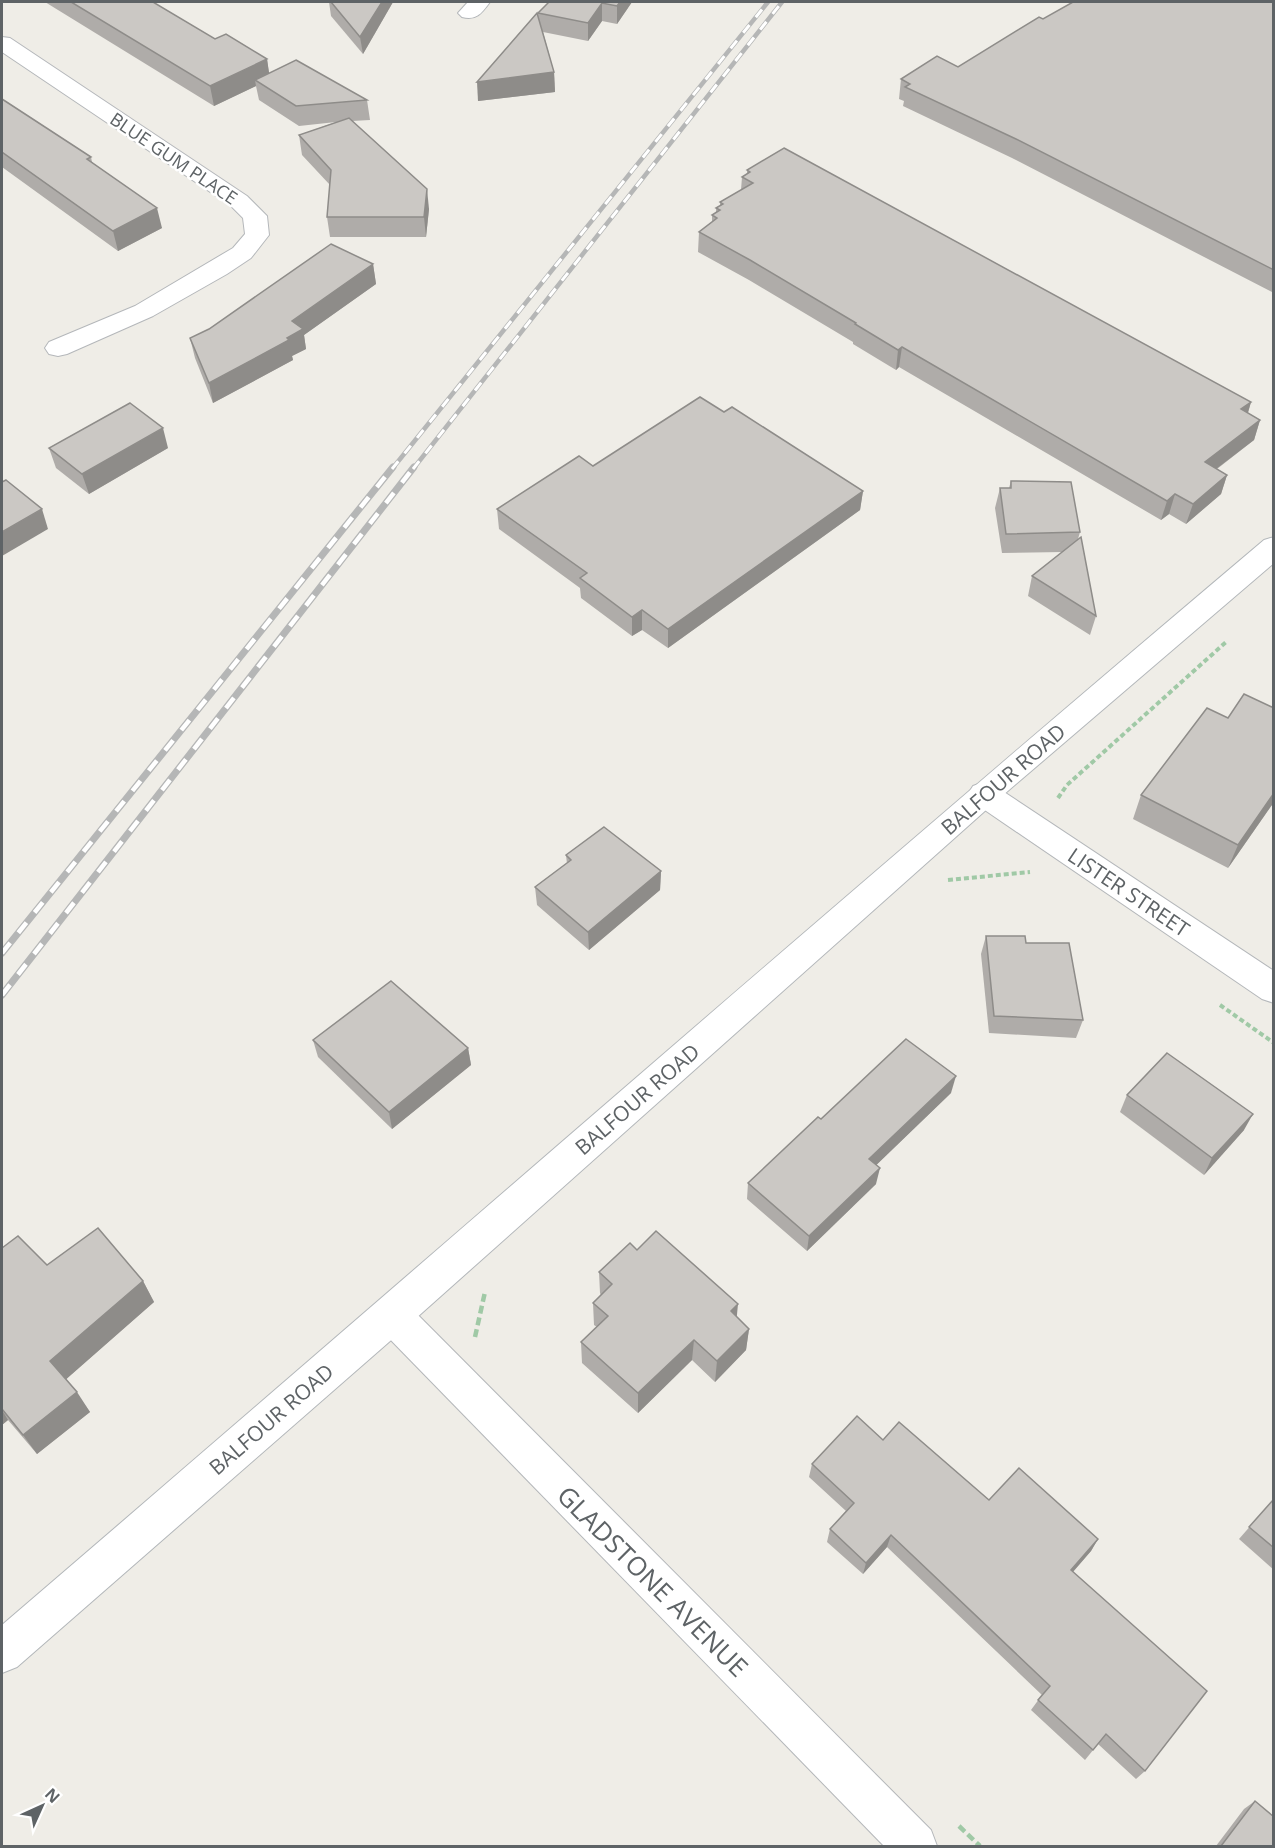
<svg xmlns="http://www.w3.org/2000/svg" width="1275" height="1848" viewBox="0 0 1275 1848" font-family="'Open Sans',sans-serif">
<rect width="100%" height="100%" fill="#efede7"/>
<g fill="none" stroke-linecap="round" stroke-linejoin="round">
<!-- minor casing -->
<g stroke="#b4b7ba" stroke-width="2">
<g id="minor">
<path d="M468 2H490C482 13 476 21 462 17L458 13Z"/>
<polygon points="2,37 10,38 247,196 267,216 269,235 251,258 227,274 153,316 67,354 58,356 49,354 45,348 49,342 135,306 233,248 245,234 243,218 231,206 2,52"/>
<polygon points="984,782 995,786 1274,971 1274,1003 1262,999 973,802 968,794 973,786"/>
<polygon points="392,1297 405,1302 931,1830 937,1846 884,1846 379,1328 373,1315 379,1302"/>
</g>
</g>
<!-- secondary casing -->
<g stroke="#b3b7ba" stroke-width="2">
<path id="secondary" d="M1274 537V563L995 802 405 1328 17 1667 2 1673V1625C423 1264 840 898 1264 540Z"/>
</g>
<!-- path-far1 -->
<g stroke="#a0c9a6" stroke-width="4" stroke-dasharray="5 3" stroke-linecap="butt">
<polyline points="1058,798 1067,785 1226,642"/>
<polyline points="948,880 1030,872"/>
<polyline points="1220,1005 1274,1043"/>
</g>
<!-- path -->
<g stroke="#a0c9a6" stroke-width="4.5" stroke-dasharray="8 4" stroke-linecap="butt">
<polyline points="475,1337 485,1292"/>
<polyline points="959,1826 980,1846"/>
</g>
<!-- minor -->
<use href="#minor" fill="#fff" fill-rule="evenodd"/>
<!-- secondary -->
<use href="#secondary" fill="#fff" fill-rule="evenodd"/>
<!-- rail-far1 casing -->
<g stroke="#b5b6b6" stroke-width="4.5">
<g id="rail-far1">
<polyline points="392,469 768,2"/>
<polyline points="413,469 782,2"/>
</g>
</g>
<!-- rail casing -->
<g stroke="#b5b6b6" stroke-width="7">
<g id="rail">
<polyline points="2,953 393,467"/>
<polyline points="2,995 414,467"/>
</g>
</g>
<!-- rail-far1 -->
<use href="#rail-far1" stroke="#fff" stroke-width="3" stroke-dasharray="10" stroke-linecap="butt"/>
<!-- rail -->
<use href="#rail" stroke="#fff" stroke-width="4.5" stroke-dasharray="13" stroke-linecap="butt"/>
</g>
<!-- wall -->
<g fill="#afaca9">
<polygon points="45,2 153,2 215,39 267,59 269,74 367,100 370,120 352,121 429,209 426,237 330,237 327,217 330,185 302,155 299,135 336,122 299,126 259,100 256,86 214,106"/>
<polygon points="329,2 393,2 363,54 331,16"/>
<polygon points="549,2 632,2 617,24 602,21 588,41 543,32 554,72 555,92 478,101 538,16 538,13"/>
<polygon points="1274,2 1274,293 1012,158 903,106 904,101 899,99 901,79 958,67 1043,19"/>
<polygon points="2,99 91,157 92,162 162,228 118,251 2,167"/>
<polygon points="747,170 1251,402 1248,413 1260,420 1254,440 1217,469 1227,475 1221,494 1186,524 1169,514 1161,520 899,367 896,370 853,344 853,342 749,280 698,252 699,232 712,222 712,215 716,213 716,208 720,206 720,202 741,190 742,177 747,174"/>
<polygon points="373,264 376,284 304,335 306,349 292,356 293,360 213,403 195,358 190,338"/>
<polygon points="724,412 863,491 860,510 668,648 642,630 632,636 581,598 580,588 499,529 497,509 593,466"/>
<polygon points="49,448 168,448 89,494 56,468"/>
<polygon points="1011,481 1080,532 1078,539 1096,616 1090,635 1028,596 1032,576 1063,552 1002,553 995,508 1000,488 1009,488"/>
<polygon points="1228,718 1274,802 1228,868 1133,819 1141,795"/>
<polygon points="566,855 661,871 660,890 589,950 537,905 535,887 567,864"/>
<polygon points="986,936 1026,943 1083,1020 1076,1038 989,1033 981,954"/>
<polygon points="313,1040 468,1048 471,1065 392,1129 318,1057"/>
<polygon points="951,1093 876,1165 876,1184 807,1251 747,1199 748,1183 821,1119"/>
<polygon points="1127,1095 1244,1130 1204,1175 1120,1112"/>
<polygon points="2,1248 47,1265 143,1281 154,1302 66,1379 90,1412 37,1454 8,1420 2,1425"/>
<polygon points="637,1250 736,1317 749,1329 746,1350 715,1382 692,1360 638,1413 582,1363 581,1342 597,1327 594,1325 593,1303 601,1295 600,1293 599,1272"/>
<polygon points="883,1440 989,1500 1098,1539 1091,1551 1073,1572 1145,1771 1136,1779 1098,1744 1085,1760 1031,1710 1042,1695 887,1547 863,1574 827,1542 830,1529 846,1511 809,1477 812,1464"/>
<polygon points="1274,1499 1274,1570 1239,1539"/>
<polygon points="1255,1801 1274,1846 1216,1846 1244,1809"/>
</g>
<!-- shaded-wall -->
<g fill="#8e8c89">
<polygon points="382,2 393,2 363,54 360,37"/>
<polygon points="620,2 632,2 617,24 617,6"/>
<polygon points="602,3 602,21 588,41 588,23"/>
<polygon points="267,59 270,79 255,80 256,86 214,106 210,86"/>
<polygon points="554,72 555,92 478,101 477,82"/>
<polygon points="427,189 429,209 426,237 424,217"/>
<polygon points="157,208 162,228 118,251 113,231"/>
<polygon points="373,264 376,284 304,335 306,349 292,356 293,360 213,403 209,383 287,338 292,321"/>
<polygon points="902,347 899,367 896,370 898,350"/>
<polygon points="1251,402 1245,422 1241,409"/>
<polygon points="1260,420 1254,440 1199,482 1205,462"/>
<polygon points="163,428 168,448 89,494 82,474"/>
<polygon points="1227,475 1221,494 1186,524 1193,504"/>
<polygon points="863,491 860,510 668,648 668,629"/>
<polygon points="1175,494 1169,514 1161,520 1167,501"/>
<polygon points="42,509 48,529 2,556 2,532"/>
<polygon points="642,610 642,630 632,636 632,617"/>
<polygon points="1274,793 1274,802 1228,868 1238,845"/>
<polygon points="661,871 660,890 589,950 588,932"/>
<polygon points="468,1048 471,1065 392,1129 389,1112"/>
<polygon points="956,1076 951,1093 866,1175 869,1159"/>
<polygon points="1253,1114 1244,1130 1204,1175 1212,1158"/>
<polygon points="880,1168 876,1184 807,1251 809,1236"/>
<polygon points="143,1281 154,1302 63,1382 50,1361"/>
<polygon points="738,1304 736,1325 731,1311"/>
<polygon points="749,1329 746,1350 715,1382 717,1361"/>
<polygon points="694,1340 692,1360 638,1413 638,1393"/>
<polygon points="77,1392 90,1412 37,1454 23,1435"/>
<polygon points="2,1410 8,1420 2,1425"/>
<polygon points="891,1535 887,1547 863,1574 866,1563"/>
<polygon points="1098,1539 1091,1551 1064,1582 1071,1570"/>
</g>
<!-- building -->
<g fill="#cbc8c4" stroke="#8e8c89" stroke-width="1.5">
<polygon points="71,2 153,2 215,39 226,34 267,59 210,86"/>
<polygon points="331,2 382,2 360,37"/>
<polygon points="549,2 620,2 617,6 602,3 588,23 538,13"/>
<polygon points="1073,2 1274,2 1274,270 1016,139 905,87 910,84 901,79 937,56 958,67 1039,17 1043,19"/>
<polygon points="537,13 554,72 477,82"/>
<polygon points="296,60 367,100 296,106 255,80"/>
<polygon points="2,99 91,157 87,159 157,208 113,231 2,152"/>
<polygon points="349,118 427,189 424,217 327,217 331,170 299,135"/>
<polygon points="784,148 1251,402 1241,409 1260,420 1205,462 1227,475 1193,504 1175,494 1167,501 902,347 898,350 855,324 856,323 750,260 699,232 717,218 712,215 720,210 716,208 723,204 720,202 753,183 742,177 750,172 747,170"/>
<polygon points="331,244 373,264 292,321 303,329 287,338 289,340 209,383 190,338 209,329"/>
<polygon points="700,397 724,412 732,407 863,491 668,629 642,610 632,617 580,578 587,573 497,509 579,456 593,466"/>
<polygon points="130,403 163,428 82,474 49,448"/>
<polygon points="6,480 42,509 2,532 2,482"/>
<polygon points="1011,481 1071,482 1080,532 1006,534 1000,488 1011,488"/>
<polygon points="1081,537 1096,616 1032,576"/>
<polygon points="1244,694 1274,708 1274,793 1238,845 1141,795 1207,708 1228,718"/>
<polygon points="604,827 661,871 588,932 535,887 571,860 566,855"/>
<polygon points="986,936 1025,936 1026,943 1069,943 1083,1020 994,1016"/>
<polygon points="391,981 468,1048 389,1112 313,1040"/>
<polygon points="906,1039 956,1076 869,1159 880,1168 809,1236 748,1183 818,1117 821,1119"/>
<polygon points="1167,1053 1253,1114 1212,1158 1127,1095"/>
<polygon points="98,1228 143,1281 50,1361 77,1392 23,1435 2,1409 2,1248 18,1236 47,1265"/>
<polygon points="656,1231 738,1304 731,1311 749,1329 717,1361 694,1340 638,1393 581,1342 608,1316 593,1303 612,1284 599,1272 630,1243 637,1250"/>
<polygon points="857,1416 883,1440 899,1422 989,1500 1019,1468 1098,1539 1071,1570 1207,1691 1145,1771 1106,1734 1093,1750 1038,1700 1050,1686 891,1535 866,1563 830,1529 854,1503 812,1464"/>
<polygon points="1274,1499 1274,1548 1249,1527"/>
<polygon points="1255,1801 1274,1817 1274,1846 1221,1846"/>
</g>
<g text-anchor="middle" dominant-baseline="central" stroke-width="5" stroke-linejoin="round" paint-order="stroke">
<!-- far-street labels -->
<g font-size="18" fill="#5e6366" stroke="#fff">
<text transform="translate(174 158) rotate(34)">BLUE GUM PLACE</text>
</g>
<!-- street labels -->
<g font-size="21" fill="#5e6366" stroke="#fff">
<text transform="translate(1003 779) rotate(-41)">BALFOUR ROAD</text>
<text transform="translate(1129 892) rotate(34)">LISTER STREET</text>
<text transform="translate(637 1099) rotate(-41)">BALFOUR ROAD</text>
<text transform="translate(271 1419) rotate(-41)">BALFOUR ROAD</text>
</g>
<!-- near-street labels -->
<g font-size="26" fill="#5e6366" stroke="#fff">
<text transform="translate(653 1581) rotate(45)">GLADSTONE AVENUE</text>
</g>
</g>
<!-- border -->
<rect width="1275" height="1848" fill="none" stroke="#5e6366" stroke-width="6"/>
<!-- north arrow -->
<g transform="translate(42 1806) rotate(45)" stroke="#ffffff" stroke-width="4.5" paint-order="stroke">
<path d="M0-4.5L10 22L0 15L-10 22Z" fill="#5e6366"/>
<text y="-9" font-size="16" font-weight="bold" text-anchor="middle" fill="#5e6366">N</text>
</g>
</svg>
